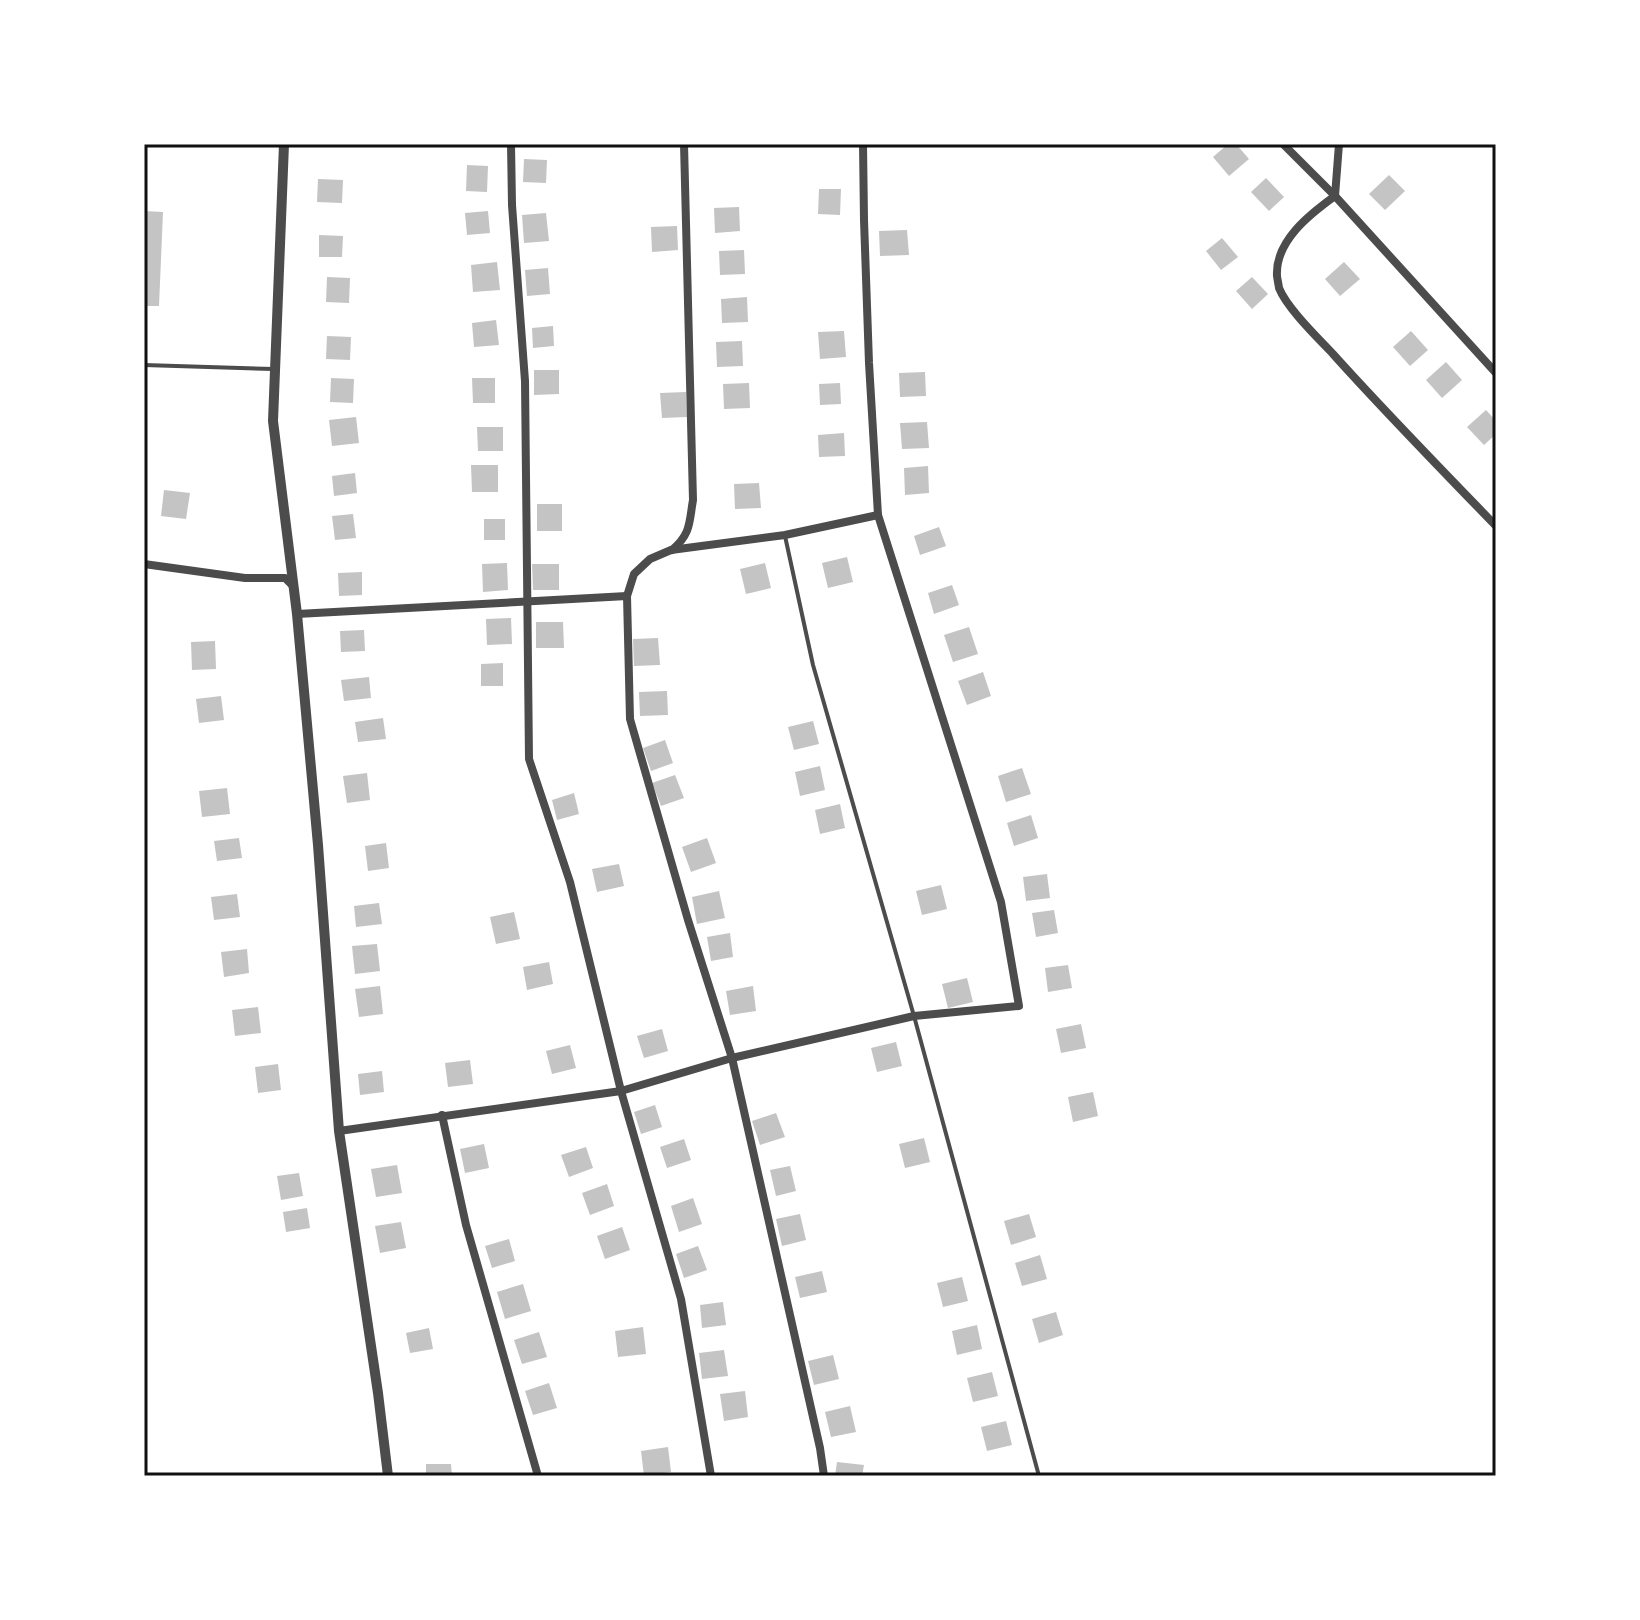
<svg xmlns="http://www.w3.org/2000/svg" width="1640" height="1620" viewBox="0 0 1640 1620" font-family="'Alegreya Sans',sans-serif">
<rect width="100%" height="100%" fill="#fff"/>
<!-- building -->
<g fill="#c4c4c4">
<polygon points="1228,144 1236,144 1249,159 1229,176 1213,157"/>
<polygon points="524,159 547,160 546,183 523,182"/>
<polygon points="467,165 488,166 487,192 466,191"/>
<polygon points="1389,175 1405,191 1385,210 1369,194"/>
<polygon points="1266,178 1284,197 1269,211 1251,192"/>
<polygon points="318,179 343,180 342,203 317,202"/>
<polygon points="819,189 841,189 840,215 818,214"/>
<polygon points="739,207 740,231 715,233 714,208"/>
<polygon points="144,211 163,212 159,306 144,306"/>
<polygon points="488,211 490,233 467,235 465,213"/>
<polygon points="546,213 549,241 524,243 522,215"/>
<polygon points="677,226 678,250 652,252 651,227"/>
<polygon points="907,230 909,255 880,256 879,231"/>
<polygon points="319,235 343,236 342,257 319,257"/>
<polygon points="1222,238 1238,257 1221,270 1206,251"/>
<polygon points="744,250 745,274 720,275 719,251"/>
<polygon points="497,262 500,290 473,292 471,265"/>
<polygon points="1344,262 1360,279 1340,296 1325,279"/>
<polygon points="548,268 550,294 527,296 525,270"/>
<polygon points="327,277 350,278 349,303 326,302"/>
<polygon points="1252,277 1268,294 1252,309 1236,291"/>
<polygon points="747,297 748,322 722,323 721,299"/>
<polygon points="496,320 499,345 474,347 472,323"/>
<polygon points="553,326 554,346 533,348 532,328"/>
<polygon points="844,331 846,357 820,359 818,332"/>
<polygon points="1411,331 1428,350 1410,366 1393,347"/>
<polygon points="327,336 351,337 350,360 326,359"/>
<polygon points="742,341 743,366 717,367 716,342"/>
<polygon points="1446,362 1462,380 1442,398 1426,380"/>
<polygon points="534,370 559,370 559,394 534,395"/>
<polygon points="925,372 926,396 900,397 899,373"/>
<polygon points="331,378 354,379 353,403 330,402"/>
<polygon points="472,378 495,378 495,403 473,403"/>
<polygon points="749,383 750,408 724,409 723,384"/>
<polygon points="840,383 841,404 820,405 819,384"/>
<polygon points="686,392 687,417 662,418 660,393"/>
<polygon points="1486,410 1496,421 1496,434 1484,445 1467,427"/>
<polygon points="356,417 359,443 332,446 329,420"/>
<polygon points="927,422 929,448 902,449 900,423"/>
<polygon points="477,427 503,427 503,451 478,451"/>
<polygon points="844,433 845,456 819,457 818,435"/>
<polygon points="471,465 498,465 498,492 472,492"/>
<polygon points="928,466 929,493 905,495 904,468"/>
<polygon points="355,473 357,493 334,496 332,476"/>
<polygon points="759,483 761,508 735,509 734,484"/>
<polygon points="164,490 190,493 186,519 161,516"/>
<rect x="537" y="504" width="25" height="27"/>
<polygon points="353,514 356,538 335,540 332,516"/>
<rect x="484" y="519" width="21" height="21"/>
<polygon points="939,527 946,546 920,555 914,536"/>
<polygon points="847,557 853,582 828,588 822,563"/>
<polygon points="507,563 508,590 483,592 482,564"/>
<polygon points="765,563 771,588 746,594 740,569"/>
<polygon points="532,564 559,564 559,590 533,590"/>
<polygon points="362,572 362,595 339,596 338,573"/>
<polygon points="952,585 959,605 934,614 928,593"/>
<polygon points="511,618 512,644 487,645 486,619"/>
<polygon points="536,622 563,622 564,648 536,648"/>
<polygon points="969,627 978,654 953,662 944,635"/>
<polygon points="364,630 365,651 341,652 340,631"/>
<polygon points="658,638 660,665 634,666 633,639"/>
<polygon points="215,641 216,669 192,670 191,642"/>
<polygon points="503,663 503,686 481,686 481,664"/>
<polygon points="983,672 991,696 967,705 958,681"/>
<polygon points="369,677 371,698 344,701 341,680"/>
<polygon points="667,691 668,715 640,716 639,692"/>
<polygon points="221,696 224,720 199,723 196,699"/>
<polygon points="383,718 386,739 358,742 355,722"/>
<polygon points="813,721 819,744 794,750 788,727"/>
<polygon points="665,740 673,763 651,771 643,748"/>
<polygon points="820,766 825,790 800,796 795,772"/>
<polygon points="1022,768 1031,794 1006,802 998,776"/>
<polygon points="367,773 370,800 347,803 343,776"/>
<polygon points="675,775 684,798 661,806 652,783"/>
<polygon points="227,788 230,814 202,817 199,791"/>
<polygon points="574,793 579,814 557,820 552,800"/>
<polygon points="840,804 845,828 820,834 815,810"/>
<polygon points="1031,815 1038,838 1014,846 1007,823"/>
<polygon points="239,838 242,858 217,861 214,841"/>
<polygon points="707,838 716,863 691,872 682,847"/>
<polygon points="386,843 389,868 368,871 365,846"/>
<polygon points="619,864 624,886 597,892 592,869"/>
<polygon points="1047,874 1050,898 1026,901 1023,877"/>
<polygon points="941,885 947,909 922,915 916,891"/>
<polygon points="719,891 725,918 697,924 692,897"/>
<polygon points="237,894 240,917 214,920 211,897"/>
<polygon points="379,903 382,924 356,927 354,906"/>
<polygon points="1054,910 1058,933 1036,937 1032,913"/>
<polygon points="514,912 520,939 496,944 490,917"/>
<polygon points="730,933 733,957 711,961 707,937"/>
<polygon points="377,944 380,971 355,974 352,946"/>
<polygon points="247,949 249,973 224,977 221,952"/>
<polygon points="549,962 553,984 527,990 523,967"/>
<polygon points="1068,965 1072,988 1048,992 1045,968"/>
<polygon points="967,978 973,1002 948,1008 942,984"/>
<polygon points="380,986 383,1014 359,1017 355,989"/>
<polygon points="753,986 756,1011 730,1015 726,991"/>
<polygon points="258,1007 261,1033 235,1036 232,1010"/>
<polygon points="1081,1024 1086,1048 1061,1053 1056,1029"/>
<polygon points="662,1029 668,1051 644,1058 637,1036"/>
<polygon points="896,1042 902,1066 877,1072 871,1048"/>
<polygon points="570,1045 576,1068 552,1074 546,1051"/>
<polygon points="470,1060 473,1084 448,1087 445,1063"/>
<polygon points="278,1064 281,1090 258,1093 255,1067"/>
<polygon points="382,1071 384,1092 360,1095 358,1074"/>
<polygon points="1093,1092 1098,1116 1073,1122 1068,1097"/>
<polygon points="655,1105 662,1127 641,1134 634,1112"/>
<polygon points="776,1113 785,1137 760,1145 752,1121"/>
<polygon points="924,1138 930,1162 905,1168 899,1144"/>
<polygon points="684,1139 691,1160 667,1168 660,1147"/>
<polygon points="484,1144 489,1168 465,1173 460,1149"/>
<polygon points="586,1147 593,1168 569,1177 561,1155"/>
<polygon points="397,1165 402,1193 376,1197 371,1169"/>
<polygon points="790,1166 796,1191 776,1196 770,1170"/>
<polygon points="299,1173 303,1196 281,1200 277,1176"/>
<polygon points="607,1184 614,1206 590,1215 582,1193"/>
<polygon points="693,1198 702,1224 679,1232 671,1206"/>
<polygon points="307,1208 310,1228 286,1232 283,1212"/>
<polygon points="800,1214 806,1240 782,1246 776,1219"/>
<polygon points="1029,1214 1036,1237 1011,1245 1004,1221"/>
<polygon points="401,1222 406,1248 380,1253 375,1226"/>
<polygon points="622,1227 630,1250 605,1259 597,1236"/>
<polygon points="509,1239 515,1261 492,1268 485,1246"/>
<polygon points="698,1246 707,1270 684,1278 676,1254"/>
<polygon points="1040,1255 1047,1279 1022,1286 1015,1263"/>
<polygon points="822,1271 827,1292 800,1298 795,1277"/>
<polygon points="962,1277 968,1301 943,1307 937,1283"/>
<polygon points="523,1284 531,1311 505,1319 497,1292"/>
<polygon points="723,1302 726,1325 702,1328 700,1305"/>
<polygon points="1056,1312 1063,1335 1039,1343 1032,1319"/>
<polygon points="977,1325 982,1349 957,1355 952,1331"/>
<polygon points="643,1327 646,1354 618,1357 615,1331"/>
<polygon points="429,1328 433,1349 410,1353 406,1333"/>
<polygon points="539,1332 547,1357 522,1364 514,1340"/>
<polygon points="724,1350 728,1376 702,1379 699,1353"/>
<polygon points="833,1355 839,1379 814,1385 808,1361"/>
<polygon points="992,1372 998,1396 973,1402 967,1378"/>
<polygon points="549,1383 557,1408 533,1415 525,1391"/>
<polygon points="745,1391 748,1417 724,1421 720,1394"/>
<polygon points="850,1406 856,1432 831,1437 825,1412"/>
<polygon points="1006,1421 1012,1445 987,1451 981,1427"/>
<polygon points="668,1447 671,1472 644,1476 641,1451"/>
<polygon points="837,1462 864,1465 862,1476 835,1476"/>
<polygon points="426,1464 451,1464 452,1476 426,1476"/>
</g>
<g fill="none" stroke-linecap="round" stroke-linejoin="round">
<!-- service -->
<g stroke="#4c4c4c" stroke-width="4">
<polyline points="144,365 274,369"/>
<polyline points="785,536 813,665 914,1016 1039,1476"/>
</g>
<!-- minor -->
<g stroke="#4c4c4c" stroke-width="8">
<polyline points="511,144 512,205 525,381 529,759 570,882 621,1091 681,1299 711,1476"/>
<polyline points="1283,144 1335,196 1496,373"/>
<path d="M1339 144 1335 196C1310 214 1275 241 1277 276 1277 277 1279 287 1279 288 1287 308 1317 337 1333 354 1386 413 1441 469 1496 526"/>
<path d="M672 550C691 534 689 523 693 500L684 144"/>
<polyline points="144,564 245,578 285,578 293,586"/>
<polyline points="297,614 627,596"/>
<polyline points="442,1115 466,1225 538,1476"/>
<polyline points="339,1131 621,1091 732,1058 914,1016 1019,1006 1001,902 878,515 869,363 864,220 863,144"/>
<polyline points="824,1476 820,1448 732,1058 688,920 630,719 627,596 634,574 650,559 671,550 785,535 878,515"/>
</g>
<!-- tertiary -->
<polyline stroke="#4c4c4c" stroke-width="10" points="284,144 273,421 297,614 318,845 339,1131 378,1393 388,1476"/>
</g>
<!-- border -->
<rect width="1640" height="1620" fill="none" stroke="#ffffff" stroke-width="292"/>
<rect x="146" y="146" width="1348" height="1328" fill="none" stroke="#111" stroke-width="3"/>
</svg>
